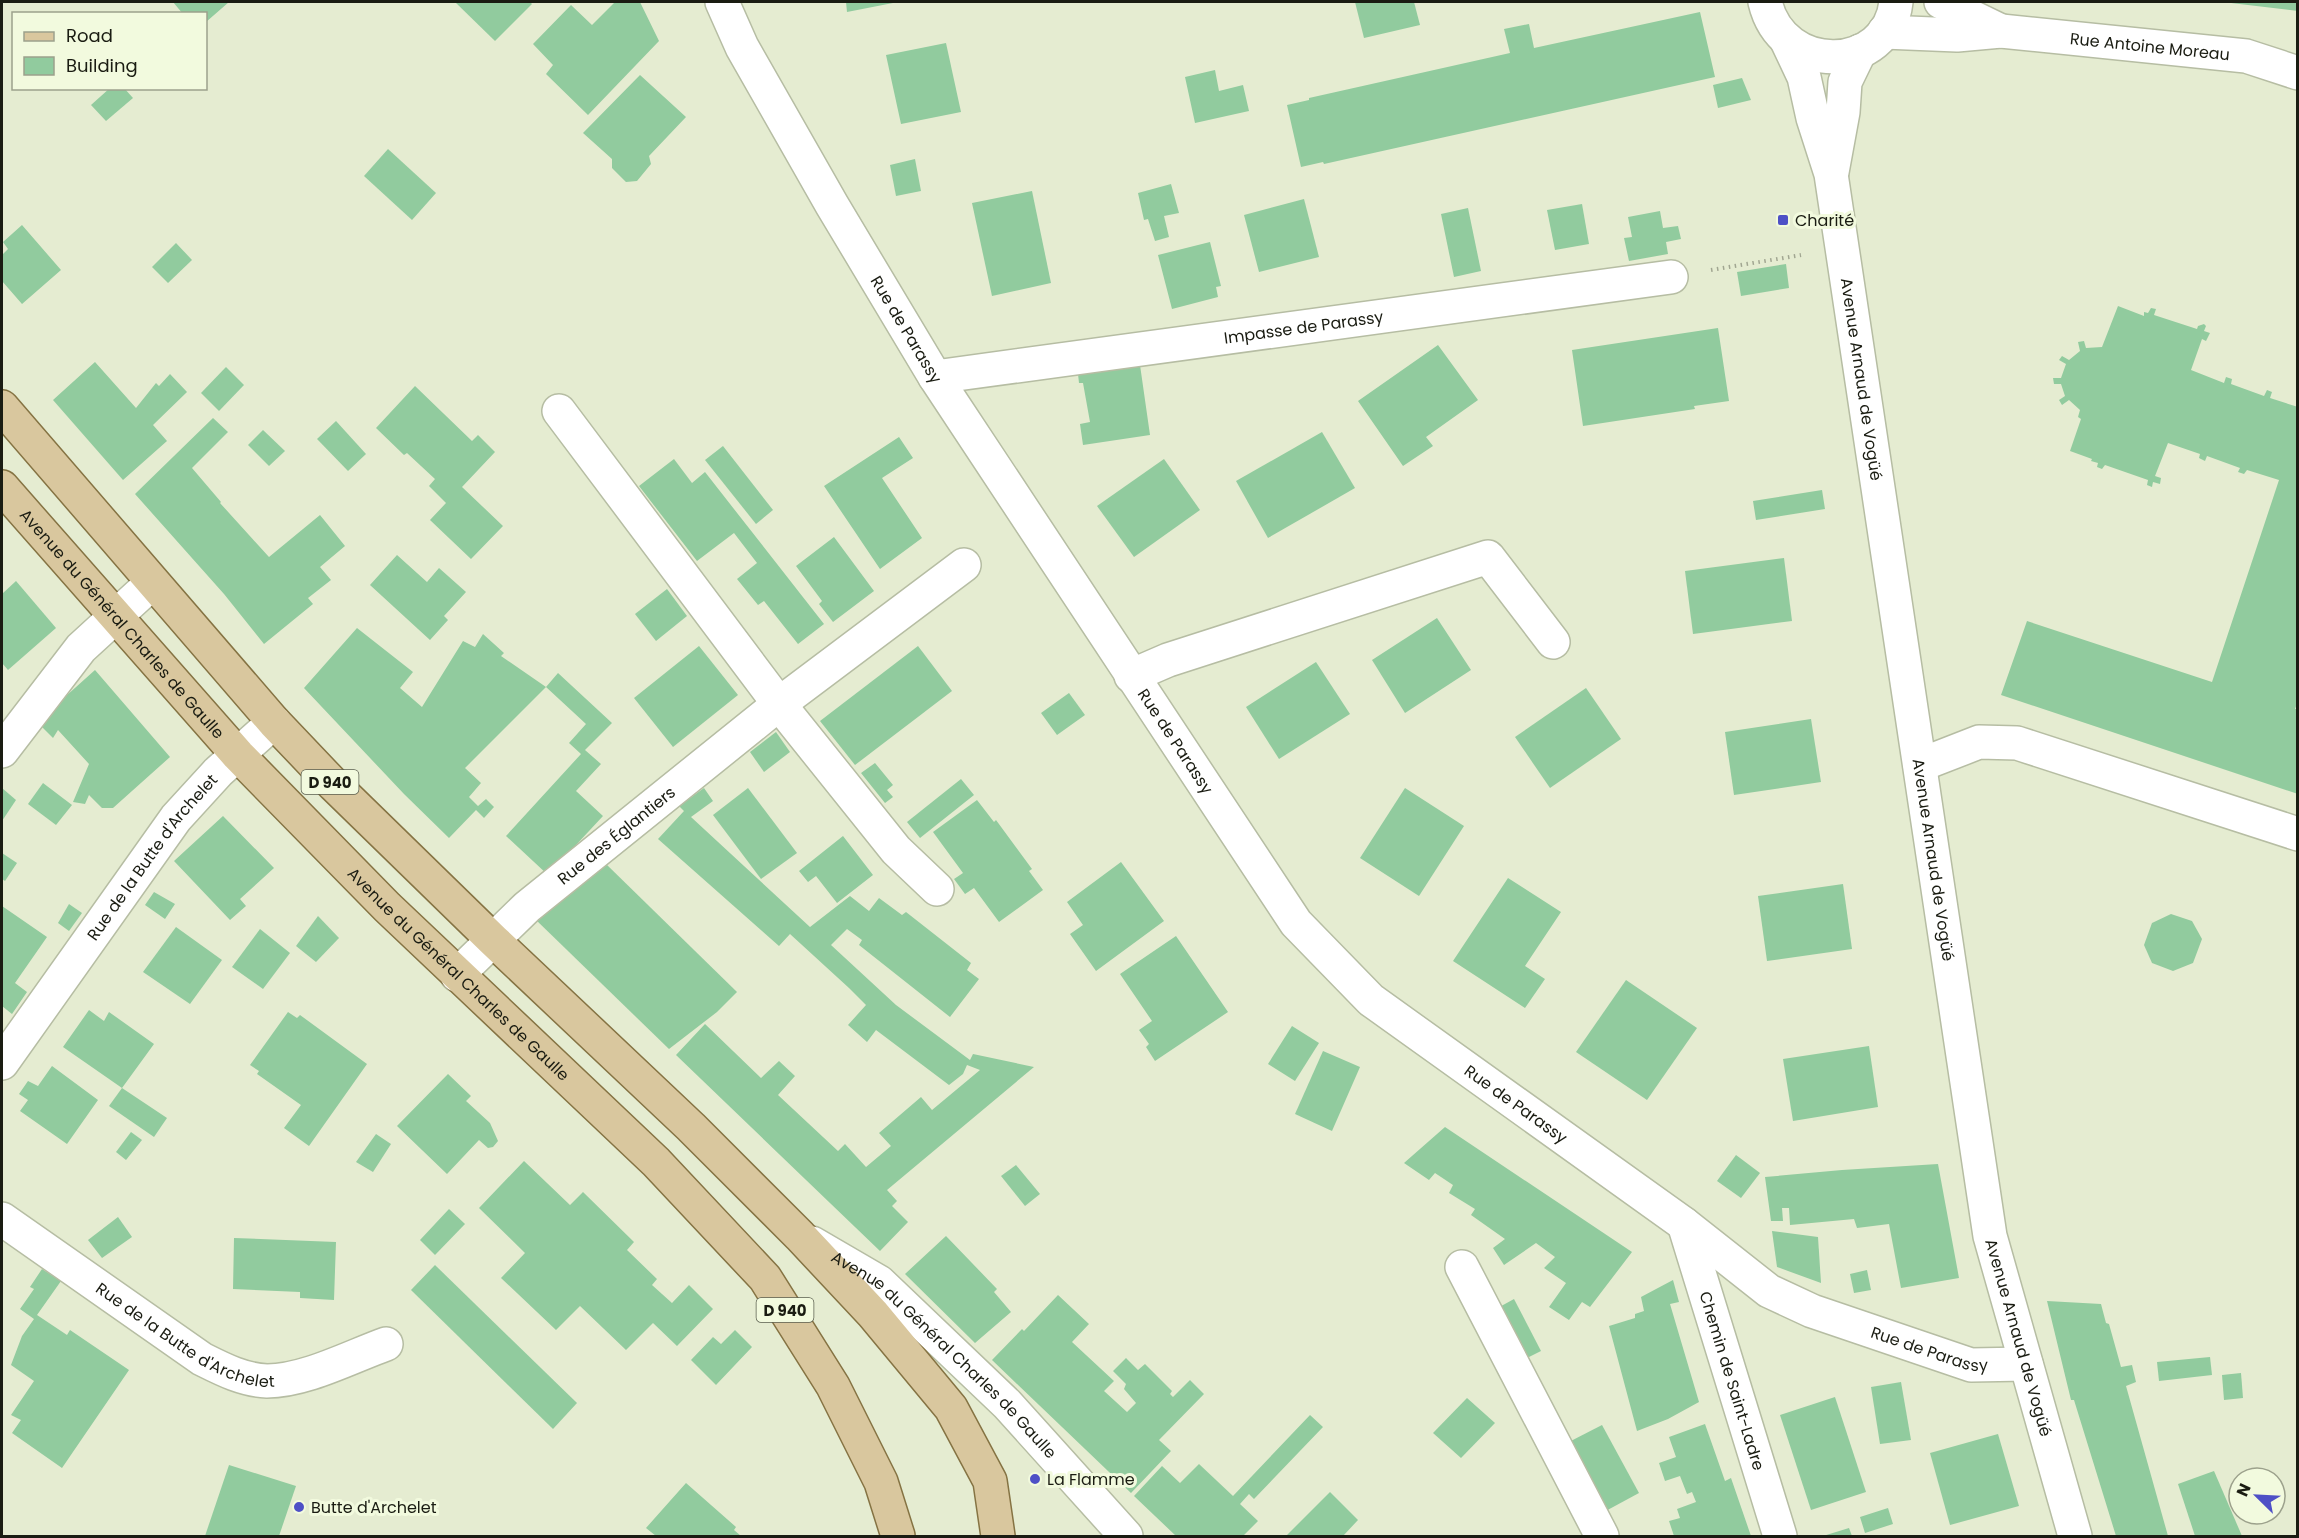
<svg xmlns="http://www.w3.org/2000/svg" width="2299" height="1538" viewBox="0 0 2299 1538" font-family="Poppins,sans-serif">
<rect width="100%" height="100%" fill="#e5ecd1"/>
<!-- building -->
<g fill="#91cb9e">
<polygon points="173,2 229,2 206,22 206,14 183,14"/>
<polygon points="455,2 530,2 532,4 495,41"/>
<polygon points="615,2 640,2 659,41 588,115 546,74 553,65 533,44 571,5 592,25"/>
<polygon points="846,2 893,2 893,3 847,12"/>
<polygon points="1355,2 1414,2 1420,25 1364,38"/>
<polygon points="2231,2 2298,2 2298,11 2231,3"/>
<polygon points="1700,12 1715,77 1324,164 1323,162 1301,167 1287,105 1309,100 1309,98 1510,53 1504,29 1529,24 1534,48"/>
<polygon points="946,43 961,112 901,124 886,55"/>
<polygon points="1215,70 1219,91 1243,85 1249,111 1195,123 1185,77"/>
<polygon points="640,75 686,117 649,156 651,164 637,181 626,182 612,168 612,159 583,133"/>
<polygon points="1742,78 1751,100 1718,108 1713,85"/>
<polygon points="110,88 124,88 133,98 106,121 91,105"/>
<polygon points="388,149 436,193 412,220 364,176"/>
<polygon points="915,159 921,191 896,196 890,165"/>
<polygon points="1171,184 1179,213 1164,216 1169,237 1155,241 1148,219 1144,220 1138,193"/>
<polygon points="1032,191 1051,283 992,296 972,203"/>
<polygon points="1304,199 1319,257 1259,272 1244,215"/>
<polygon points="1582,204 1589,244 1555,250 1547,210"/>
<polygon points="1468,208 1481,271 1454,277 1441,214"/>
<polygon points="1660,211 1663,228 1678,226 1681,239 1666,242 1668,254 1629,261 1624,238 1632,237 1628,217"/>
<polygon points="22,225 61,270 22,304 2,281 2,255 8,249 3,242"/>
<polygon points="1210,242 1221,286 1216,287 1218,297 1172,309 1158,255"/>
<polygon points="176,243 192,260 168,283 152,267"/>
<polygon points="1786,264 1789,288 1741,296 1737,272"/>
<polygon points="2118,306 2144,316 2144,312 2148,313 2151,308 2156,309 2154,315 2197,329 2198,326 2204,324 2206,326 2204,331 2210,333 2206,341 2202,339 2191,370 2224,383 2226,377 2232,379 2231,384 2264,396 2267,390 2272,392 2270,398 2298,407 2298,701 2295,709 2298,709 2298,794 2001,695 2027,621 2212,682 2279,480 2247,470 2244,474 2238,472 2240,468 2207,456 2205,461 2199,458 2200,454 2168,443 2155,476 2161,478 2160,484 2153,482 2152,487 2147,485 2148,480 2105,465 2102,469 2097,467 2098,463 2091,461 2092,459 2070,451 2081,419 2078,417 2080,410 2069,400 2062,405 2059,400 2065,396 2061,384 2054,384 2053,378 2061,378 2066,364 2059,360 2062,356 2069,360 2080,351 2078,342 2084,341 2086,348 2102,347"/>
<polygon points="1718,328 1729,401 1694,406 1695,409 1583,426 1572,350"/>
<polygon points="1438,345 1478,400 1426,437 1433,446 1403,466 1358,401"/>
<polygon points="95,362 136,408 156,383 159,386 170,374 187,392 153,425 167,441 123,480 53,400"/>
<polygon points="1140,365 1150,435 1083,445 1080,424 1090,422 1083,383 1079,383 1078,374"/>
<polygon points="226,367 244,385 219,411 201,393"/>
<polygon points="415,386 472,441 478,435 495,452 462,487 503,526 471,559 430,520 446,503 429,486 435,479 407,453 404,455 376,428"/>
<polygon points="213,418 228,432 192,468 221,502 220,503 269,557 320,515 345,546 320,567 331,580 308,598 313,604 264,644 224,594 135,494"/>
<polygon points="336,421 366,454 348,471 317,439"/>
<polygon points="263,430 285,451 269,466 248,445"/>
<polygon points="1322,432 1355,488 1268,538 1236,481"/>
<polygon points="899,437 913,458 882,478 922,538 880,569 824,486"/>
<polygon points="723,446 773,510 756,524 705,460"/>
<polygon points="674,459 692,483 705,472 824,624 798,644 764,601 758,605 737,579 757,563 734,533 697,561 639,486"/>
<polygon points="1164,459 1200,510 1134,557 1097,506"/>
<polygon points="1822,490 1825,509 1756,520 1753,501"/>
<polygon points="834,537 874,591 833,622 819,604 822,601 796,566"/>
<polygon points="397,555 427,582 439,568 466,592 444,616 448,620 430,640 370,585"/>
<polygon points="1784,558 1792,621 1693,634 1685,571"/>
<polygon points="16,581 56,628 8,670 2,663 2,594"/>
<polygon points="667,589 687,616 656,641 635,614"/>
<polygon points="1437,618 1471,670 1405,713 1372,660"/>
<polygon points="357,628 413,672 400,688 422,707 463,641 475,647 483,634 504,653 501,656 546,687 465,768 481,783 469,797 478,806 486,799 494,807 484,818 476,810 449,838 404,794 304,688"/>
<polygon points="699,646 738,695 673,747 634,698"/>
<polygon points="918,646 952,691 855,765 820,721"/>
<polygon points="1316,662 1350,714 1279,759 1246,707"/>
<polygon points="95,670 170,757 113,808 102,808 89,795 85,804 73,802 89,764 58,730 53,738 37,722"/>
<polygon points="558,673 612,723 585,750 601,764 576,791 603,816 548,875 506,836 581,754 569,743 586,724 546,687"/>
<polygon points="1586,688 1621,739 1550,788 1515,737"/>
<polygon points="1069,693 1085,715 1057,735 1041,713"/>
<polygon points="1811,719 1821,782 1734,795 1725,732"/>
<polygon points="776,732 790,752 764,772 750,752"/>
<polygon points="875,763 893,785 887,790 893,797 885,803 861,773"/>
<polygon points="961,779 974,795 920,838 907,822"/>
<polygon points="43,783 72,805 56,825 28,804"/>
<polygon points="2,788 16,800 2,821"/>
<polygon points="704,788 713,801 691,817 810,927 850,896 869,911 879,898 902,915 906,912 971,963 967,970 979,979 950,1017 859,945 862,940 847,929 831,945 896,1005 970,1060 973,1054 1034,1067 887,1190 897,1201 892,1206 908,1222 880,1251 676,1055 705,1024 761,1078 779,1061 795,1076 778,1095 838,1151 845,1144 866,1167 891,1146 879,1133 921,1097 932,1110 980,1070 967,1065 963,1074 949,1085 876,1030 867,1042 848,1025 866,1005 849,988 790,934 779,946 658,839 684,811 679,806"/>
<polygon points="748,788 797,853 761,879 713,815"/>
<polygon points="1405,788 1464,826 1419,896 1360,858"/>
<polygon points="977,800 994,822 996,820 1032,869 1029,871 1043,890 999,922 974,888 965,894 954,879 963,873 933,832"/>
<polygon points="223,816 274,868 240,899 246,906 230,920 174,861"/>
<polygon points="843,836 873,875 837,903 816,876 808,882 799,871"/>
<polygon points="2,853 17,863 5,881 2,879"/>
<polygon points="1121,862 1164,921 1096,971 1070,934 1083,925 1067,902"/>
<polygon points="605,863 737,992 717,1012 669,1049 534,918"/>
<polygon points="1508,878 1561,912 1525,966 1545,979 1525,1008 1453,961"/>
<polygon points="1843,884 1852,949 1767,961 1758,896"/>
<polygon points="154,892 175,904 165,919 145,905"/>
<polygon points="69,904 82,913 69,931 58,923"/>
<polygon points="2,906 47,937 15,983 27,992 12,1014 2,1006"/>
<polygon points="2171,914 2192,921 2202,939 2193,963 2173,971 2152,963 2144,945 2152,923"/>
<polygon points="318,916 339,938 316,962 296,946"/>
<polygon points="176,927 222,960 190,1004 143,972"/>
<polygon points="260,929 290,953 263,989 232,967"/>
<polygon points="1176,936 1228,1012 1155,1061 1146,1047 1149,1044 1139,1030 1152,1021 1120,974"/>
<polygon points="1626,980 1697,1028 1647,1100 1576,1052"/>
<polygon points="89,1010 104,1021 109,1012 154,1044 122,1088 63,1047"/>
<polygon points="288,1012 297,1018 300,1015 367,1064 309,1146 284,1128 301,1105 257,1074 259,1071 250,1065"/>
<polygon points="1292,1026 1319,1043 1295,1081 1268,1064"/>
<polygon points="1869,1046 1878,1107 1793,1121 1783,1059"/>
<polygon points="1323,1051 1360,1067 1332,1131 1295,1114"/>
<polygon points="52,1066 98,1100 67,1144 20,1111 28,1100 19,1094 28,1081 38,1086"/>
<polygon points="448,1074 471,1096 466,1101 490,1123 498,1141 493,1147 488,1148 479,1140 447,1174 397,1126"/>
<polygon points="122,1088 167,1118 154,1137 109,1106"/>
<polygon points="1445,1127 1632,1252 1590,1307 1582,1302 1569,1320 1549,1307 1566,1283 1544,1268 1555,1257 1536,1243 1504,1265 1493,1248 1505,1239 1471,1215 1475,1209 1449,1193 1453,1185 1435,1173 1429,1180 1404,1163"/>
<polygon points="131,1132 142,1140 126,1160 116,1152"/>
<polygon points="376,1134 391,1144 373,1172 356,1162"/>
<polygon points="1736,1155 1760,1173 1741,1198 1717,1181"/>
<polygon points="524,1161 570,1205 583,1192 634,1242 627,1250 657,1279 652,1285 672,1303 689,1285 713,1309 677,1346 653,1323 626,1350 580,1306 556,1330 501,1278 525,1253 479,1208"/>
<polygon points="1938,1164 1959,1278 1901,1288 1889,1224 1857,1228 1854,1219 1790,1225 1789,1208 1782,1208 1783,1221 1771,1221 1765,1177 1842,1170"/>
<polygon points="1016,1165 1040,1194 1025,1206 1001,1176"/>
<polygon points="449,1209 465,1224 435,1255 420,1240"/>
<polygon points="118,1217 132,1237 102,1258 88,1240"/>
<polygon points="1772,1231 1818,1237 1821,1283 1777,1267"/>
<polygon points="946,1236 997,1289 994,1292 1011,1312 975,1343 905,1274"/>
<polygon points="234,1238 336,1242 334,1300 300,1298 300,1292 233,1289"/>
<polygon points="435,1265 577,1403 553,1429 411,1290"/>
<polygon points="42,1269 61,1281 37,1315 67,1335 70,1330 129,1370 62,1468 12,1433 21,1420 11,1415 34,1381 11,1365 22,1336 34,1319 20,1309 34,1289 30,1287"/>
<polygon points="1867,1270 1871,1290 1854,1293 1850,1274"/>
<polygon points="1673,1280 1679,1302 1670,1304 1699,1402 1668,1419 1637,1431 1609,1326 1635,1318 1635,1314 1644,1311 1641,1297"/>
<polygon points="1058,1295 1089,1324 1072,1342 1114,1381 1104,1391 1127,1412 1136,1403 1124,1389 1126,1384 1113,1371 1126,1358 1138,1370 1145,1364 1172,1391 1170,1394 1173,1397 1190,1380 1204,1394 1159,1440 1171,1451 1131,1493 992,1360 1022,1329 1024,1331"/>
<polygon points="1514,1299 1541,1351 1521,1361 1494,1310"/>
<polygon points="2047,1301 2101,1304 2106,1323 2109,1324 2121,1367 2132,1365 2136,1382 2126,1386 2168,1536 2116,1536 2074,1400 2071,1400"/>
<polygon points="735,1330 752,1347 716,1385 691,1360 713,1337 721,1344"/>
<polygon points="2210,1357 2212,1375 2159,1381 2157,1362"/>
<polygon points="2241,1373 2243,1398 2224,1400 2222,1375"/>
<polygon points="1901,1382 1911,1440 1880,1444 1871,1387"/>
<polygon points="1835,1397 1866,1492 1811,1510 1780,1415"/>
<polygon points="1467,1398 1495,1423 1461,1458 1433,1433"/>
<polygon points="1310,1415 1323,1427 1254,1499 1249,1494 1240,1504 1258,1521 1243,1536 1176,1536 1134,1496 1162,1466 1180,1483 1199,1464 1233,1496"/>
<polygon points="1705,1424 1725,1481 1731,1478 1751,1536 1674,1536 1669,1521 1680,1518 1677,1509 1696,1502 1692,1492 1687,1494 1680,1476 1665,1481 1659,1463 1676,1457 1669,1437"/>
<polygon points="1602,1425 1639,1493 1602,1513 1565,1444"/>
<polygon points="1998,1434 2019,1506 1950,1525 1930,1453"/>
<polygon points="229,1465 296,1486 279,1536 205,1536"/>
<polygon points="2214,1471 2242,1536 2195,1536 2178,1484"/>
<polygon points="686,1483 736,1527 734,1530 741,1536 656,1536 646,1528"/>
<polygon points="1330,1492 1358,1520 1343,1536 1286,1536"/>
<polygon points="1888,1508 1893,1524 1865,1533 1860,1517"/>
<polygon points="1849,1528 1852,1536 1823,1536"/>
</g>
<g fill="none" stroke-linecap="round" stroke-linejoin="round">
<!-- minor casing -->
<g stroke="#b6bda3" stroke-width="36">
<g id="minor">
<path id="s1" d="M722 2 742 47 832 205 935 377 1296 923 1371 1000 1684 1224 1769 1291 1812 1311 1971 1365 2026 1364"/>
<path d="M1765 2C1783 77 1888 73 1896 2"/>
<polyline points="1941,2 2001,31"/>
<path id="s2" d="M1884 32 1957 35 2001 31 2246 56 2298 73"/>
<path id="s3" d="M1787 41 1804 77 1813 118 1831 174 1990 1236 2075 1536"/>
<polyline points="1832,172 1843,112 1845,82 1860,51"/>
<path id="s4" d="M935 377 1671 277"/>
<polyline points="559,411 779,704 896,850 937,889"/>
<polyline points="1131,676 1168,660 1488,557 1553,642"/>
<polyline points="2,751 81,648 152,583"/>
<polyline points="1920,765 1979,742 2017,743 2298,834"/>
<path id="s5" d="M457 975 527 907 779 704 964 565"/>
<path id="s6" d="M2 1063 176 818 218 772 274 722"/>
<path id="s7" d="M2 1219 202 1359C222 1369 243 1380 267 1381 305 1381 350 1357 386 1344"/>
<path id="s8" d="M1684 1224 1780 1536"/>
<path id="s9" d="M812 1243 879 1282 1007 1404 1126 1536"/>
<polyline points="1462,1267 1602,1536"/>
</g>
</g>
<!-- major casing -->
<g stroke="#857343" stroke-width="36">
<g id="major">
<polyline points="2,407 274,722 334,785 493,940 691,1127 800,1236 873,1314 951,1408 990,1481 998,1536"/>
<path id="s10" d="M2 487 238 755 387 907 656 1162 765 1278 833 1386 881 1482 898 1536"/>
</g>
</g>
<!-- path -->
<polyline stroke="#a1a691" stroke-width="4" stroke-dasharray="1.5 4.5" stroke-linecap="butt" points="1711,270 1801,255"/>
<!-- minor -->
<use href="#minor" stroke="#fff" stroke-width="33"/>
<!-- major -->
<use href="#major" stroke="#d9c79e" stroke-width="33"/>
</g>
<!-- markers -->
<g fill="#4e50c6" stroke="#f2fade" stroke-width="2">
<rect x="1777" y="214" width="12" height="12" rx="3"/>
<circle cx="1035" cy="1479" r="6"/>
<circle cx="299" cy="1507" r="6"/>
</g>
<g text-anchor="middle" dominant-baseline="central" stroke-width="6" stroke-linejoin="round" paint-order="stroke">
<!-- shield labels -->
<g fill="#f2fade" stroke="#5b5f4f" stroke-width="1.5">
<rect x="301.5" y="770" width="57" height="24" rx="4.5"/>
<rect x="756.5" y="1298" width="57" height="24" rx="4.5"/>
</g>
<g font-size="15" font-weight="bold" fill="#1a1c12">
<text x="330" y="782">D 940</text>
<text x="785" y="1310">D 940</text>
</g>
<!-- street labels -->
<g font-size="16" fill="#1a1c12" stroke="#f2fade">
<text stroke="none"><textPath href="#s2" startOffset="267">Rue Antoine Moreau</textPath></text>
<text stroke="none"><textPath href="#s4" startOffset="372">Impasse de Parassy</textPath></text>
<text stroke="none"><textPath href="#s1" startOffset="376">Rue de Parassy</textPath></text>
<text stroke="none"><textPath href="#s3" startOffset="348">Avenue Arnaud de Vogüé</textPath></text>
<text stroke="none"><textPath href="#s10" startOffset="182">Avenue du Général Charles de Gaulle</textPath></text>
<text stroke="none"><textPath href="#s1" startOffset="868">Rue de Parassy</textPath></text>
<text stroke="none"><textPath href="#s5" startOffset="212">Rue des Églantiers</textPath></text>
<text stroke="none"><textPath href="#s6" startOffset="255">Rue de la Butte d'Archelet</textPath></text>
<text stroke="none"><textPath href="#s3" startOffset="834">Avenue Arnaud de Vogüé</textPath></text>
<text stroke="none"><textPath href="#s10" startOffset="668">Avenue du Général Charles de Gaulle</textPath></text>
<text stroke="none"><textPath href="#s1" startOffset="1372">Rue de Parassy</textPath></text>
<text stroke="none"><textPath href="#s7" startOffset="219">Rue de la Butte d'Archelet</textPath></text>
<text stroke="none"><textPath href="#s3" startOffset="1320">Avenue Arnaud de Vogüé</textPath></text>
<text stroke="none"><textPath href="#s1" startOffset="1858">Rue de Parassy</textPath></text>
<text stroke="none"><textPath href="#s9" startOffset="174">Avenue du Général Charles de Gaulle</textPath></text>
<text stroke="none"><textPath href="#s8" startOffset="164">Chemin de Saint-Ladre</textPath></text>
</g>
<!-- poi labels -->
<g font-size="16" fill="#1a1c12" stroke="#f2fade" text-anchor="start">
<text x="1795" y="220">Charité</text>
<text x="1047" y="1479">La Flamme</text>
<text x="311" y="1507">Butte d'Archelet</text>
</g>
</g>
<!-- border -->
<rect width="2299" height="1538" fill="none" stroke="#1a1c12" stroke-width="6"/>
<!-- legend -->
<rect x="12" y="12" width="195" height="78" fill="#f2fade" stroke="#9ca18c" stroke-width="1.5"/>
<rect x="24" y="32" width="30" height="9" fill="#d9c79e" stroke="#9ca18c" stroke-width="1.5"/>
<text x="66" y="42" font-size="18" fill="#1a1c12">Road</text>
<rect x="24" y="57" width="30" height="18" fill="#91cb9e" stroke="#9ca18c" stroke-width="1.5"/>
<text x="66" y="72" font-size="18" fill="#1a1c12">Building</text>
<!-- north arrow -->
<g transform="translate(2257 1496) rotate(294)"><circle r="28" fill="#f2fade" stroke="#9ca18c" stroke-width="1.5"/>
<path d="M0-4.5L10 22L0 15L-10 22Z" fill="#4e50c6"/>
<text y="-9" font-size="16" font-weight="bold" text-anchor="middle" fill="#1a1c12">N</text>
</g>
</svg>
